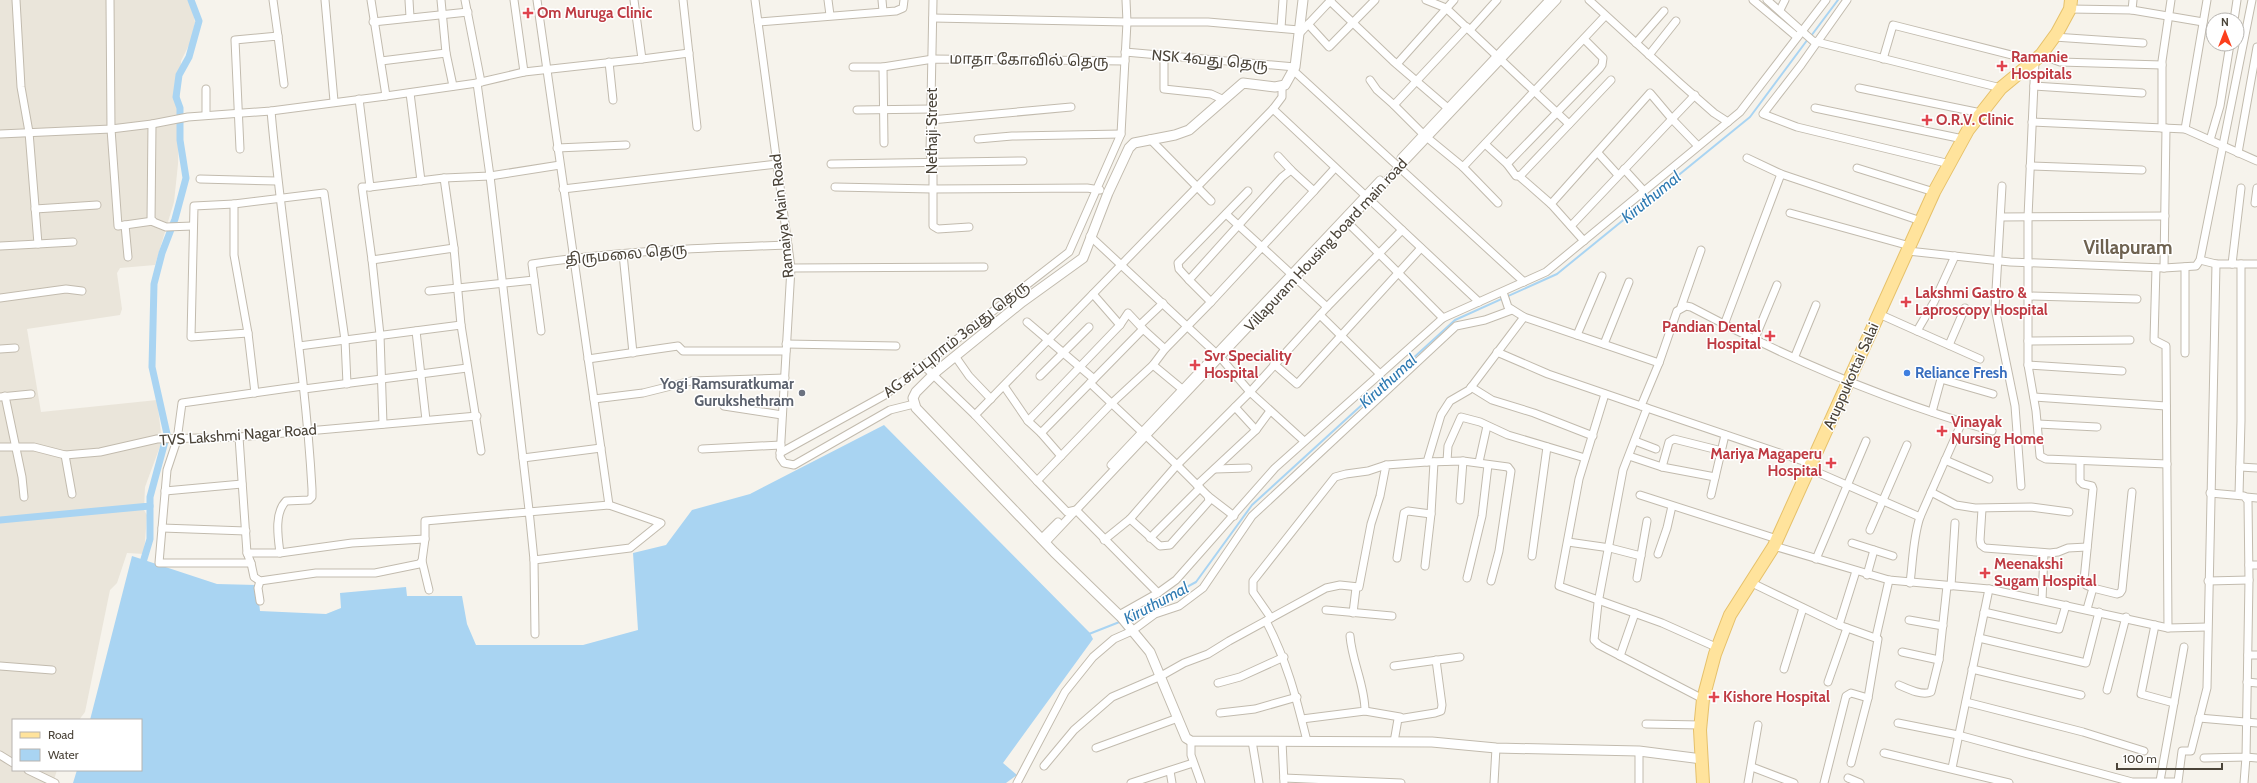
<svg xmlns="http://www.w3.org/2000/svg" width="2257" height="783" viewBox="0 0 2257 783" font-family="Cabin,'Noto Sans Tamil',sans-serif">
<rect width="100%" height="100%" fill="#f6f3ec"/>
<!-- residential -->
<polygon fill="#eae5da" points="0,0 190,0 195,22 191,41 181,61 178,164 174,202 155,265 120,268 117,273 122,309 120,315 27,329 41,412 157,400 162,441 145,487 144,510 147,515 144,554 127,553 117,583 110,590 85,712 79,720 13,720 13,770 57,770 53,783 0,783"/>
<!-- water -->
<polygon fill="#a9d4f2" points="884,425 1090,633 1093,639 1003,763 1017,775 1006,783 73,783 77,770 141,770 141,720 90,720 132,556 217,584 257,585 260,611 326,614 341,608 340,593 406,587 407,596 462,596 467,624 476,645 583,645 638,630 633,553 666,545 692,510 750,494"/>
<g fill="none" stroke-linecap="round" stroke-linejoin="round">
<!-- stream -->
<g stroke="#a9d4f2" stroke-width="2">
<polyline points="1811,36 1838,0"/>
<polyline points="1128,619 1196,582 1252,505 1455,320 1557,274 1750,117 1808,39"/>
<polyline points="1089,634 1122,621"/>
</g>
<!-- canal -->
<g stroke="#a9d4f2" stroke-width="7">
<polyline points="0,520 150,506 150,497 167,434 152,367 154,284 162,253 175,219 186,178 180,140 180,108 176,97 179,75 189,57 199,21 191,0"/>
<polyline points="141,569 150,539 150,506"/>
</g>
<!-- minor casing -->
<g stroke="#c2bbae" stroke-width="9">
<g id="minor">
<polyline points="110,0 111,129 118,226 153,221"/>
<polyline points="273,0 278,36"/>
<polyline points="325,0 334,101"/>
<polyline points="371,0 386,96"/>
<polyline points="409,0 410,17"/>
<polyline points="441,0 446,53 453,86"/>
<polyline points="465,0 481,82"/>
<polyline points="514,0 524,72"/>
<polyline points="537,0 609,505"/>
<polyline points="683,0 697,127"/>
<polyline points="755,0 791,268 780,457 784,463 794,465 890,410 914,404"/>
<polyline points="828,0 830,15"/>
<polyline points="882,0 883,11"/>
<polyline points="933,0 930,153 933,169 933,226 938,229 969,227"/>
<polyline points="1426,0 1446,8 1569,124"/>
<polyline points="1589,0 1681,84 1714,113 1728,122"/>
<polyline points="1753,0 1797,37"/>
<polyline points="1767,0 1813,41 2001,88"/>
<polyline points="1847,0 1801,65 1763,114 1797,127 1950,164"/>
<polyline points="1330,1 1393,61 1450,110"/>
<polyline points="2070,9 2132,10 2203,22"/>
<polyline points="1780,10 1785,0"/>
<polyline points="2132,10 2133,0"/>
<polyline points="933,18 1127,22 1208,22 1299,30"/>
<polyline points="2234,20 2237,0"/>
<polyline points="373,22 468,12"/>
<polyline points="758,22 896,11 903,8 904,0"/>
<polyline points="1308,24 1329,47 1375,0"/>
<polyline points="1281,28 1283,0"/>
<polyline points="1470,30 1497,0"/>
<polyline points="1299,34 1331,0"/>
<polyline points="2054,37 2143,43"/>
<polyline points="1636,43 1664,11"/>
<polyline points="1125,52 1295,67"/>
<polyline points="1164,55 1164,89 1211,94 1222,99"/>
<polyline points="1649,55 1676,21"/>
<polyline points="2041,55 2060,62 2162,65"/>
<polyline points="642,59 689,53"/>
<polyline points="1883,59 1893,25 2035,61 2028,217 2028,365 2036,411 2040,456 2046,459 2167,464"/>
<polyline points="381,61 446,53"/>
<polyline points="609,62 613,100"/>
<polyline points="1397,64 1454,0"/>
<polyline points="853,67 883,67 933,59 1125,61"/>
<polyline points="883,67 884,143"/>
<polyline points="1294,71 1524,282"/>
<polyline points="1370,80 1377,90 1394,105 1467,27"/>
<polyline points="1282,86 1282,97 1273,109 975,415 1037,481 1112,403 1153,365 1165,349 1211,302 1189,280 1282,177 1291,170 1314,191 1335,168"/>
<polyline points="2034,86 2142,93"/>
<polyline points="1859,88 1981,113"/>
<polyline points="206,89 206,115"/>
<polyline points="410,93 421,181"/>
<polyline points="359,99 370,187 444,178 490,176 560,165"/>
<polyline points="1394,105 1424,135 1463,167 1605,16"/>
<polyline points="1815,108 1963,139"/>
<polyline points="1273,109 1479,302"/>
<polyline points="857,110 931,109"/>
<path d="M271 111C282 237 305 362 312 489V497L309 500 286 501C274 513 278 537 280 553"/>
<polyline points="931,120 1071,107"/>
<polyline points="2032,122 2185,129 2257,161"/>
<polyline points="152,124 151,221 166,227 193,226"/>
<polyline points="2162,128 2162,61 2171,0"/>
<polyline points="2185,129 2207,0"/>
<polyline points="0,134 111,129 152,124 188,117 271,111 386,96 477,83 524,72 642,59 634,0"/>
<polyline points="978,139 1012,136 1121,134"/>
<polyline points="1150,139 1211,201"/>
<polyline points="2210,140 2220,106 2230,44"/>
<polyline points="1485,144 1507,164 1600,68 1602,65 1603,58 1584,39"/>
<polyline points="557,148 626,145"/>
<polyline points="240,149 235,40 278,36 284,84"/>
<polyline points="1598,153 1618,175"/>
<polyline points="2238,153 2257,47"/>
<polyline points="1278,156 1291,170"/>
<polyline points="1401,158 1549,0"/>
<polyline points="1747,158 1781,174"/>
<polyline points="831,164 1023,161"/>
<polyline points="1507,164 1516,176 1521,175 1611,80"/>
<polyline points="2030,166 2142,170"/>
<polyline points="1463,167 1498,203"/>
<polyline points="1857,168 1934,192"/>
<polyline points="1624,169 1644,191"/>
<polyline points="1519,176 1551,204"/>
<polyline points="444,178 454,248"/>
<polyline points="200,179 277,181"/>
<polyline points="2002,186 1995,308 2015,406 2021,486"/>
<polyline points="370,187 362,187 372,260 454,248 461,325 481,451"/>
<polyline points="835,187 932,189 1087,188 1100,190"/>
<polyline points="563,189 777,164"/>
<polyline points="2255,203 2257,188"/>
<polyline points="234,204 194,206 191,337 248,333"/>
<polyline points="35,209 97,205"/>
<polyline points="1790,213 1910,246"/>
<polyline points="1226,214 1262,247 1314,191"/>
<polyline points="2001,217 2165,216"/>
<path d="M1347 222C1380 254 1411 286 1443 318"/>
<polyline points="125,225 128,257"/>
<polyline points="1571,226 1672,119 1698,146"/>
<polyline points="1090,236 1220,357 1250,392 1304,441"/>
<polyline points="1584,241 1551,204 1650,93 1672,119 1695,95"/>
<polyline points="38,244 73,242"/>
<polyline points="0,246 38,244 29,132 21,87 16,0"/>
<polyline points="1908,251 2010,262 2164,268 2196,266 2200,260 2252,0"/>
<polyline points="623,254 633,353"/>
<polyline points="372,260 380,335 383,424"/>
<polyline points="2200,260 2216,264 2257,264"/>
<polyline points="2232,264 2241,188"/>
<polyline points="2185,267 2185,353"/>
<polyline points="791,268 984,267"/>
<polyline points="2156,268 2154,340 2166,346 2168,628"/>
<polyline points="2164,268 2166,128"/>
<polyline points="1189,280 1179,269 1178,263 1248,191"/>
<polyline points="429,291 534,280"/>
<polyline points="1503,292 1508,307 1524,317 1659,363"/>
<polyline points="1093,294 1120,325"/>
<polyline points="2028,296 2137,299"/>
<polyline points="0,298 66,289 82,291"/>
<polyline points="1327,307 1402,230"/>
<polyline points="1681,307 1701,250"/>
<polyline points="1879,314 1917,331 1934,302 1955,256"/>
<polyline points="1320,315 1380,374"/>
<polyline points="1027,322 1094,379"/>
<polyline points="1141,324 1163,303"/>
<polyline points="1724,325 1781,174 1921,221"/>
<polyline points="416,331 426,420"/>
<path d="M541 331 532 264C617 251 702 248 788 245"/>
<polyline points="1917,331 1980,359"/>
<polyline points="1577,335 1602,276"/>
<polyline points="1755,338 1777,285"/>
<polyline points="2028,341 2130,340"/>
<polyline points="786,344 896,346"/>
<polyline points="1604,344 1629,282"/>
<polyline points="1949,345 1965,308"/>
<polyline points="299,346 461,325"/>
<polyline points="0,349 15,348"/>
<polyline points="1497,352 1548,374 1641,406"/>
<polyline points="955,356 969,376 991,399"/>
<polyline points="1795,356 1816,305"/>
<polyline points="588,359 678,346 683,351 786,351"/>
<polyline points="1274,364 1297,384 1421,248"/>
<polyline points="1153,365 1182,389"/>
<polyline points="2028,365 2122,371"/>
<polyline points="924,366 975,415"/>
<polyline points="1040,376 1089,327"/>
<polyline points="1090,383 1177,465 1250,392 1327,307 1262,247 1211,302"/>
<polyline points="1004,386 1028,421"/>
<polyline points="1471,387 1492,400 1534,413 1593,436"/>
<polyline points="304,389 467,368"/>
<polyline points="255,393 248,333 234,255 234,204 324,193 345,340 347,384"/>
<polyline points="1605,394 1579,479 1559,586 1662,623 1718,648"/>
<polyline points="5,396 22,477 24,497"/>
<polyline points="0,397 31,394"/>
<polyline points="2034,397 2166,406"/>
<polyline points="594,399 643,393 691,381 785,378"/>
<polyline points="724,406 782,415"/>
<polyline points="1647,408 1812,464"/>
<polyline points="1932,412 1941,379 1993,394"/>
<polyline points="2038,424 2097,427"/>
<polyline points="1256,430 1270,411"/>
<polyline points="1041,433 1028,421 1120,325 1128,313 1143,329"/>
<polyline points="239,437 247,553 280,553 352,543 425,539 425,521 609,505 661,523 630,548 534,560 529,510 490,176 477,83"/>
<polyline points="1635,441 1656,449"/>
<polyline points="0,447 34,447 65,455 100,452 157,439 239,437 477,416"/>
<polyline points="702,449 781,445"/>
<polyline points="780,453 885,395 1069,252 1121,134 1127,22 1126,0"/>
<polyline points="65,455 72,494"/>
<polyline points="1061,456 1041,433 1143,329 1165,349"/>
<polyline points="1629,456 1662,467"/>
<polyline points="523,458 601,448"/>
<polyline points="1945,460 1989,479"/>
<polyline points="1447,461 1448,446 1461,417 1480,422 1508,435 1585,458"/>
<polyline points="2080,461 2080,481 2083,484 2092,486 2093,489 2084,580 2086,585 2093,588 2087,609"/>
<polyline points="1427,462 1463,461 1508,467 1511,471 1499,551 1491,581"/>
<polyline points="1479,462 1487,426"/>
<polyline points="1111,465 1380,180"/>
<polygon points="1177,465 1208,496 1209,501 1170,545 1160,546 1130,519"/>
<polyline points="2240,467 2257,468"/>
<polyline points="1215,469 1248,468"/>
<polyline points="1810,469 1920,517 1962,422"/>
<polyline points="1715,477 1662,467 1669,442 1674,439 1722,451"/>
<polyline points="1037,481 1067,512 1076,510 1158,593"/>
<polyline points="1197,485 1256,430 1235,407"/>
<polyline points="165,491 242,484"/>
<polyline points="1931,492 1956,505 1975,508 2031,507 2069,512"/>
<polyline points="1640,495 1777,539"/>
<polyline points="1711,495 1725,435"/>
<polyline points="2239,495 2241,421 2241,264"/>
<polyline points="1208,496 1234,516"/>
<polyline points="2246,497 2257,498"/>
<polyline points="1460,500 1463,461"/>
<polyline points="1982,509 1980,540 1981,545 1985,548 2050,553 2058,552 2068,548 2087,547"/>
<polyline points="162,528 246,531"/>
<polyline points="1870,530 1907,445"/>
<polyline points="1150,538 1200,488"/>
<polyline points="1041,539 1058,522"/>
<polyline points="1104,540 1130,519"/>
<polyline points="1568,542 1610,548 1641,556"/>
<polyline points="1045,543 1557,0"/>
<polyline points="1852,543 1893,556"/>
<polyline points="1774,546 1889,580 1989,589 2168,628 2207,627"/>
<polyline points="247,553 251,563 159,563 167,470 177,440 182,403 303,386"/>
<polyline points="1658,554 1667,528 1672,506"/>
<polyline points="1532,556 1547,447"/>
<polyline points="1397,558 1404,513 1408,511 1431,514"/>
<polyline points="1816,559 1866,441"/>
<polyline points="534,560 535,634"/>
<polyline points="422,561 429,590"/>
<polyline points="251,563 254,577 260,581 316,573 375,573 419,564 422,561 425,539"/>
<polyline points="2249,565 2257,565"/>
<polyline points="1425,566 1431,514 1434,462"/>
<polyline points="1867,575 1874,550"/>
<polyline points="1467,578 1482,516 1488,465"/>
<polyline points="1637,578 1647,521"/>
<polyline points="260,581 258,588 260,601"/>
<polyline points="2208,581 2249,580"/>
<polyline points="1752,583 1839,625 1878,639 1868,698 1851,763"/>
<path d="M1910 583C1913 560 1913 538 1920 517"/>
<polyline points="1951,586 1955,523"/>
<polyline points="2093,588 2117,594 2120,593 2122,590 2132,492"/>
<polyline points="2042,600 2044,553"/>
<polyline points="1326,610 1392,616"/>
<polyline points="1984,612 2059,629 2066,605"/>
<polyline points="1353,613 1356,588"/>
<polyline points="1119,615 1158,593 1176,580 1275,468 1443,318 1546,272 1740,112 1826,0"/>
<polyline points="1271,618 1253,592 1253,581 1335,477 1346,474 1368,471 1386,465"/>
<polyline points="1909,620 1943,626"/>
<path d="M1266 621C1287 661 1296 697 1307 741"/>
<polyline points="1839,625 1856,571"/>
<polyline points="2155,625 2141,694 2174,703 2160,781"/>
<polyline points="1876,637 1889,580"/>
<polyline points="1979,638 2086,663 2099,612"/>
<polyline points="1902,652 1939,660"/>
<polyline points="2248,655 2257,655"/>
<polyline points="1620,656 1635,613"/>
<polyline points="0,666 52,670"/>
<polyline points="1394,666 1460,657"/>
<polyline points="1784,669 1803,608"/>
<polyline points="1972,669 2081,695"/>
<polyline points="1828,682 1847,628"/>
<polyline points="2247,682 2257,683"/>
<polyline points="1218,683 1240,677 1284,657"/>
<path d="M1899 685C1908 689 1922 696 1931 692L1939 660 1947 586"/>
<polyline points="2107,690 2126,617"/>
<path d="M1703 699 1599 645 1594 640 1598 603 1623 470 1647 408 1641 406 1659 363 1677 311 1686 306 1691 307C1786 358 1888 401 1992 431"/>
<polyline points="1966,702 2083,732 2144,751"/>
<polyline points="2174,703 2184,647"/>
<polyline points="1365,711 1400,717"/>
<polyline points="1220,713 1255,709 1297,697"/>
<polyline points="2199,718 2257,723"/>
<path d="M1302 719 1365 711C1365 685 1352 662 1350 636"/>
<polyline points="1898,723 1958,735 2132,782 2178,782 2182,751 2191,751 2207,688 2216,264"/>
<polyline points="1646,724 1701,725"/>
<polyline points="1191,741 1191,755 1201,783"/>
<polyline points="1252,741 1259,783"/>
<polyline points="1282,741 1284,783"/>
<polyline points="1394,742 1398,719 1435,713 1441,711 1442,705 1436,660"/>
<polyline points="1096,748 1178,718"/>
<polyline points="1884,753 2009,783"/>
<polyline points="0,755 13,763"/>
<polyline points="2204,758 2246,757 2249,580 2248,501 2244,496 2210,493"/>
<polyline points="1044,766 1074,730 1112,697 1161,676 1184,663 1208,654 1229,641 1326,588 1340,585 1359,587 1371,524 1380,496 1386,465 1427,462 1441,415 1450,401 1469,390 1524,317"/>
<polyline points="1752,767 1794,783"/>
<polyline points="1952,768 1989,589"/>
<polyline points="28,770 55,783"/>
<polyline points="1170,771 1172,783"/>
<polyline points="1284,778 1401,783"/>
<polyline points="1848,778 1860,783"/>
<polyline points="1017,783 1065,692 1093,657 1114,639 1132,631 1155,614 1179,606 1203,588 1252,516 1456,326 1485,320 1512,310"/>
<polyline points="1131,783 1193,763"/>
<polyline points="1494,783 1496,748"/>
<polyline points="1639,783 1639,751"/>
<polyline points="1748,783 1758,725"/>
<polyline points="1824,783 1846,696 1851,693 1868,698"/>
<polyline points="2244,783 2246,757 2257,758"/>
</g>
</g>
<!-- tertiary casing -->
<g stroke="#c2bbae" stroke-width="11">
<polyline id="tertiary" points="1303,0 1295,67 1285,85 1275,87 1243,83 1189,130 1175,135 1134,143 1129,148 1108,193 1083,258 1022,302 937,371 916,392 913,398 916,408 1054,552 1121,617 1150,652 1186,738 1191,741 1432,742 1496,748 1639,751 1702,759"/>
</g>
<!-- primary casing -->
<g stroke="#e6c16a" stroke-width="14">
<polyline id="primary" points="1703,783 1700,730 1703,699 1715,654 1730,615 1774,546 1934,192 1968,130 2001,88 2041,55 2057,33 2070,9 2071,0"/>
</g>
<!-- minor -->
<use href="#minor" stroke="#fff" stroke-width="7"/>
<!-- tertiary -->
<use href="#tertiary" stroke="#fff" stroke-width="9"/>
<!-- primary -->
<use href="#primary" stroke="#ffe39c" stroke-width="12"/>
</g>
<!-- markers -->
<g fill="#e0444e" stroke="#fff" stroke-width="1.5">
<path d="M526 7h4v4h4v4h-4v4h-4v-4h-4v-4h4z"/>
<path d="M2000 60h4v4h4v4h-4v4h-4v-4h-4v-4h4z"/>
<path d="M1925 114h4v4h4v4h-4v4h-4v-4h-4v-4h4z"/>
<path d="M1904 296h4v4h4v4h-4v4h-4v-4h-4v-4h4z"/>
<path d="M1768 330h4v4h4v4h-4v4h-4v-4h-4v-4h4z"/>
<path d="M1193 359h4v4h4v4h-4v4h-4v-4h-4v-4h4z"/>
<path d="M1940 425h4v4h4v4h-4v4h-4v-4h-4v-4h4z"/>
<path d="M1829 457h4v4h4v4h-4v4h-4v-4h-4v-4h4z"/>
<path d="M1983 567h4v4h4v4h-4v4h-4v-4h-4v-4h4z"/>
<path d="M1712 691h4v4h4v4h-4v4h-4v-4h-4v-4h4z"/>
</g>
<circle fill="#3f7fe0" stroke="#fff" stroke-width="1.5" cx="1907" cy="373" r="4"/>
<circle fill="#6b7280" stroke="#fff" stroke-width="1.5" cx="802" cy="393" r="4"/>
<g text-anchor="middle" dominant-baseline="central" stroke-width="3" stroke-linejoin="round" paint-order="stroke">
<!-- health labels -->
<g font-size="15" font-weight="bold" fill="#be3a42" stroke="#fff" text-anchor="start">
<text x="537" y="13">Om Muruga Clinic</text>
<text x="2011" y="57">Ramanie<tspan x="2011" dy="17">Hospitals</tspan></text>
<text x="1936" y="120">O.R.V. Clinic</text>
<text x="1915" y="293">Lakshmi Gastro &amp;<tspan x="1915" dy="17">Laproscopy Hospital</tspan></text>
<text x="1761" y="327" text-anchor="end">Pandian Dental<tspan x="1761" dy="17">Hospital</tspan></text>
<text x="1204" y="356">Svr Speciality<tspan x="1204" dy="17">Hospital</tspan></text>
<text x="1951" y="422">Vinayak<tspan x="1951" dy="17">Nursing Home</tspan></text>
<text x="1822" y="454" text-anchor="end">Mariya Magaperu<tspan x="1822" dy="17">Hospital</tspan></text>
<text x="1994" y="564">Meenakshi<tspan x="1994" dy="17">Sugam Hospital</tspan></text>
<text x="1723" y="697">Kishore Hospital</text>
</g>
<!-- street labels -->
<g font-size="15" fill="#4b4439" stroke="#fff">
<text transform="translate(1029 60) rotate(1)">மாதா கோவில் தெரு</text>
<text transform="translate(1210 60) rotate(5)">NSK 4வது தெரு</text>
<text transform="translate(932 131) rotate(-90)">Nethaji Street</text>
<text transform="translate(782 216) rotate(-96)">Ramaiya Main Road</text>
<text transform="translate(1326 245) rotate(-47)">Villapuram Housing board main road</text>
<text transform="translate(626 254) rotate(-5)">திருமலை தெரு</text>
<text transform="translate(956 339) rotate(-38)">AG சுப்புராம் 3வது தெரு</text>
<text transform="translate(1851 376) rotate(-66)">Aruppukottai Salai</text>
<text transform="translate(238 435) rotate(-4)">TVS Lakshmi Nagar Road</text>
</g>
<!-- shop labels -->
<g font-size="15" font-weight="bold" fill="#366cbe" stroke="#fff" text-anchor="start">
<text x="1915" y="373">Reliance Fresh</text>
</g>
<!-- worship labels -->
<g font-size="15" font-weight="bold" fill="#5b616d" stroke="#fff" text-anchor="end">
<text x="794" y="384">Yogi Ramsuratkumar<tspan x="794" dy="17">Gurukshethram</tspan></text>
</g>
<!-- water labels -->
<g font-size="16" font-style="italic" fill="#2e7ab2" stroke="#fff">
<text transform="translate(1651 197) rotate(-39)">Kiruthumal</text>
<text transform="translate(1388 381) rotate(-42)">Kiruthumal</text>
<text transform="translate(1156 603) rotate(-28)">Kiruthumal</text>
</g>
<!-- district labels -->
<g font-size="19" font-weight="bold" fill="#6e6250" stroke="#fff">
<text x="2128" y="247">Villapuram</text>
</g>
</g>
<!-- legend -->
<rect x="12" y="719" width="130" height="52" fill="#ffffff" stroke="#b7b4b0"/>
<rect x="20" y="732" width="20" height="6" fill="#ffe39c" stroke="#b7b4b0"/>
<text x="48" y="739" font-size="12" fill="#4b4439">Road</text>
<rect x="20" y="749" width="20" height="12" fill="#a9d4f2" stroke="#b7b4b0"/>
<text x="48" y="759" font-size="12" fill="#4b4439">Water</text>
<!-- north arrow -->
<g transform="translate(2225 32)"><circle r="19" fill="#ffffff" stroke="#b7b4b0"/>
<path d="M0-3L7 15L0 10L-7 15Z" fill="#fc3f1d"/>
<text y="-6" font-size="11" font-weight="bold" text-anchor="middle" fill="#4b4439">N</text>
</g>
<!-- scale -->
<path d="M2117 763v6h105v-6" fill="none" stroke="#4b4439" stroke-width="2"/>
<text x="2123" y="763" font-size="12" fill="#4b4439" stroke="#ffffff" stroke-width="3" paint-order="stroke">100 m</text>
</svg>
